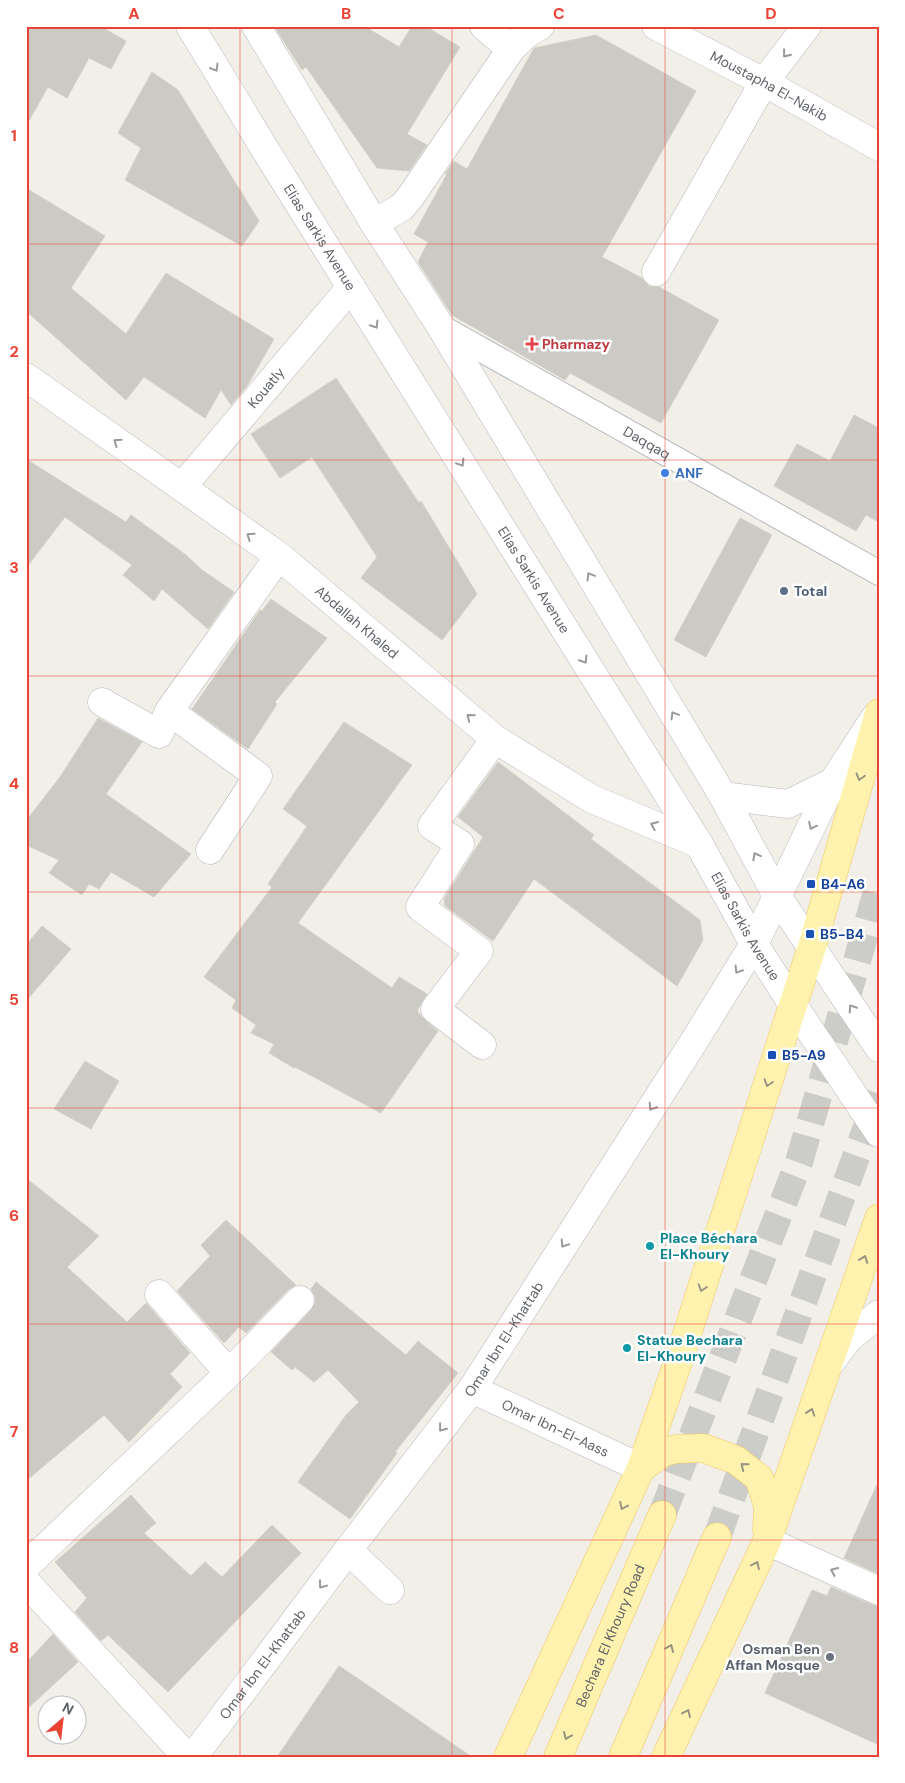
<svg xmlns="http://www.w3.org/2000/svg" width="905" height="1783" viewBox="0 0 905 1783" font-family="'DM Sans',sans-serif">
<rect width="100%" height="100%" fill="#f1efe8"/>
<!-- building -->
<g fill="#cccac5" stroke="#d6d1c6">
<polygon points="26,26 107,26 105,29 126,41 111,69 89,58 67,98 48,87 26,126"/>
<polygon points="274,26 364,26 399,47 412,26 425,26 460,47 407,134 427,145 409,171 377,168 306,67 302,70"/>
<polygon points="596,35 696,91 602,257 642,278 649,286 659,287 719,320 661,423 570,373 565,380 452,315 418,262 428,242 414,234 447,174 445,174 454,161 467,169 534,48"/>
<polygon points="152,72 178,90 259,221 242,246 125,180 141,148 118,133"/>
<polygon points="26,188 105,236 71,288 126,334 166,273 274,339 247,386 231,405 221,390 205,418 144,377 126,400 26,311"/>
<polygon points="336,378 419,503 421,501 477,594 442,640 361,578 377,557 312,457 280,478 251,434"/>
<polygon points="854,415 879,428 879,522 866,515 856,531 774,486 797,444 830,461"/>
<polygon points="26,459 126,522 131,515 186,555 202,570 234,592 208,629 162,589 154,601 123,575 132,565 65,517 26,568"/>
<polygon points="740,518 772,535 706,657 674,640"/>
<polygon points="271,599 327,638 275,702 277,704 248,749 192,709 260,610 262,611"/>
<polygon points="98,718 142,742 106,794 191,854 154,897 111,872 99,889 89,884 82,895 49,873 59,860 26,845 26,821 60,777"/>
<polygon points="344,722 412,765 298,923 392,988 399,977 427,994 417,1011 426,1021 438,1031 381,1113 295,1067 294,1068 269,1053 274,1044 251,1033 256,1025 232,1008 236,1000 204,977 272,887 268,884 307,826 283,809"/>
<polygon points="498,762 594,835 591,839 700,920 703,940 677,986 534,879 493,941 445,906 444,899 483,837 458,817"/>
<polygon points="42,926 71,949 26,1001 26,945"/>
<polygon points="85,1061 119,1081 91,1129 54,1109"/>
<polygon points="26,1178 99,1236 67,1267 127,1322 146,1303 190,1353 170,1374 182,1387 129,1442 104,1415 26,1481"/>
<polygon points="226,1220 296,1285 289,1289 246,1333 239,1327 224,1343 177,1291 210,1256 201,1245"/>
<polygon points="316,1282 406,1355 418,1341 458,1373 395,1452 397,1453 350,1519 298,1482 346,1415 359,1402 328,1370 314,1382 295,1367 292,1370 271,1352 311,1310 315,1303 315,1296 311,1289"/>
<polygon points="879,1480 879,1574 844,1558"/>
<polygon points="131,1495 156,1523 144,1533 191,1576 205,1562 222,1577 272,1525 301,1553 168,1692 108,1635 101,1641 75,1612 87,1598 55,1562"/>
<polygon points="831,1587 873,1605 879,1606 879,1745 765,1693 812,1590 827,1596"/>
<polygon points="53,1634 78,1662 26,1710 26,1663"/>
<polygon points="339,1666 360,1680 472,1757 277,1757"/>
</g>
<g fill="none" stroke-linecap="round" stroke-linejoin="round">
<!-- primary-tunnel -->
<g stroke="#ccccc8" stroke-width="28" stroke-dasharray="28 14" stroke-linecap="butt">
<polyline points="662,1515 799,1162 879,885"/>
<polyline points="717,1537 879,1094"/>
</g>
<!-- service casing -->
<g stroke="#b5b8bc" stroke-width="26">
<g id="service">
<path id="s1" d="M441 327 879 573"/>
</g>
</g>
<!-- pedestrian casing -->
<g stroke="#b5b8bc" stroke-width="29">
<g id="pedestrian">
<polyline points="656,272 764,82"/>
<polyline points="102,702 159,734 169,711 258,776 210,850"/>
<polyline points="169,711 279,556"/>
<polyline points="482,1045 435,1009 479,951 420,907 460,844 432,826 495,739"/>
<polyline points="159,1294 229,1373"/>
<path id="s2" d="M472 1389 641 1468"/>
<polyline points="767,1541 879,1591"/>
<polyline points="348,1550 390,1590"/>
<polyline points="26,1566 229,1373 300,1300"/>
<polyline points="26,1582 187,1757"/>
</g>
</g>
<!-- minor casing -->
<g stroke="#b5b8bc" stroke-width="29">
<g id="minor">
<polyline points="484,26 511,49"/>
<path id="s3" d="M656 26 764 82 879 147"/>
<polyline points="764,82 807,26"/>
<polyline points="374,223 402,207 411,196 511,49 526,34 540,26"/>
<path id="s4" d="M26 377 279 556 495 739 592 799 699 844"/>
<path id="s5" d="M182 487 351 287"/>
</g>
</g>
<!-- tertiary casing -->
<g stroke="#b5b8bc" stroke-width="29">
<g id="tertiary">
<polyline points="723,796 788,804 833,782 874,719"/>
<path id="s6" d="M193 1757 348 1550 472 1389 693 1043 754 944 833 782"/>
</g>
</g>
<!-- secondary casing -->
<g stroke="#b6babf" stroke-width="29">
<g id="secondary">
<path id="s7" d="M190 26 266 151 699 844 754 944 793 1005 879 1133"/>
<polyline points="256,26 374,223 441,327 723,796 777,896 879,1048"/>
<polyline points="830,1363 849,1338 879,1314"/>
</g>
</g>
<!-- primary casing -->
<g stroke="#f2c960" stroke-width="29">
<g id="primary">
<polyline points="641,1468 664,1452 676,1449 703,1448 736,1460 759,1478 768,1506 767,1530"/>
<polyline points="508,1757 641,1468 678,1362 793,1005 812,947 879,713"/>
<path id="s8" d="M558 1757 662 1515"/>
<polyline points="623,1757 717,1537"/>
<polyline points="666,1757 767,1541 879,1218"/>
</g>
</g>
<!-- service -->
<use href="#service" stroke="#fff" stroke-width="24"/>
<!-- pedestrian -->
<use href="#pedestrian" stroke="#fff" stroke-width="28"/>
<!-- minor -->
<use href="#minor" stroke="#fff" stroke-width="28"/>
<!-- tertiary -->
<use href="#tertiary" stroke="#fff" stroke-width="28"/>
<!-- secondary -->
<use href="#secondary" stroke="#fff" stroke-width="28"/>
<!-- primary -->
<use href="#primary" stroke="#fff2af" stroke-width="28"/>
</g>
<!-- one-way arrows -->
<defs><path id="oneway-chevron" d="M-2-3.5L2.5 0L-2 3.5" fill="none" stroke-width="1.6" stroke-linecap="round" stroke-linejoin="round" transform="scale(1.25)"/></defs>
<g stroke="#979a9d">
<use href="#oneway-chevron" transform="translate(786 54) rotate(128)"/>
<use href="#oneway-chevron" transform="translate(215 68) rotate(59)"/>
<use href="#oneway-chevron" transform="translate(375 325) rotate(58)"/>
<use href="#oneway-chevron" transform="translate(117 442) rotate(-145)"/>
<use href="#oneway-chevron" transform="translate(461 463) rotate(58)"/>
<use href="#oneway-chevron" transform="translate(250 536) rotate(-145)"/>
<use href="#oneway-chevron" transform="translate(590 576) rotate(-121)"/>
<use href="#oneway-chevron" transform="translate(584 660) rotate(58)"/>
<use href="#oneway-chevron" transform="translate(674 715) rotate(-121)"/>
<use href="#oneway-chevron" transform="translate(470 717) rotate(-140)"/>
<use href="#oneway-chevron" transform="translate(654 825) rotate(-157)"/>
<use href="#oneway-chevron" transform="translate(812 826) rotate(116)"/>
<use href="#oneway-chevron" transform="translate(756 856) rotate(-119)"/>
<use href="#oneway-chevron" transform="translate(738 970) rotate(122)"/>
<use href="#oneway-chevron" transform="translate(852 1008) rotate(-123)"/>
<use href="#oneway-chevron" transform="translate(652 1107) rotate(123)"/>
<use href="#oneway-chevron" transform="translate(564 1244) rotate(123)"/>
<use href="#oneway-chevron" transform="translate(442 1428) rotate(128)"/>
<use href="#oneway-chevron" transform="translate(834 1571) rotate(-156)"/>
<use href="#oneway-chevron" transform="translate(322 1585) rotate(127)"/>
</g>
<g stroke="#979581">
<use href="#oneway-chevron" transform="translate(860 777) rotate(106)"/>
<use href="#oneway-chevron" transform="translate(768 1083) rotate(108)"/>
<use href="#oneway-chevron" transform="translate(864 1259) rotate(-70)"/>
<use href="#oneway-chevron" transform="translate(702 1288) rotate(108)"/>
<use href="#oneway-chevron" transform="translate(811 1412) rotate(-71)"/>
<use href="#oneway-chevron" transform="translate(744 1466) rotate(-141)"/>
<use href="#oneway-chevron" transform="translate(623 1506) rotate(115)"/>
<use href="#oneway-chevron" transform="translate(756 1565) rotate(-65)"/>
<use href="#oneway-chevron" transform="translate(670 1648) rotate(-67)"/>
<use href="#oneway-chevron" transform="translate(687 1713) rotate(-65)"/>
<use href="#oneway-chevron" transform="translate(567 1736) rotate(113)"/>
</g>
<!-- grid -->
<path fill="none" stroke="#ea4335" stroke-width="1" stroke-opacity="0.55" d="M240 26V1757M452 26V1757M665 26V1757M26 244H879M26 460H879M26 676H879M26 892H879M26 1108H879M26 1324H879M26 1540H879"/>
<!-- markers -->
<path fill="#e0444e" stroke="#fff" stroke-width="2" d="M529.5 336.5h5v5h5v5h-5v5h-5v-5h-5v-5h5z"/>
<circle fill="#3f7fe0" stroke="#fff" stroke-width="2" cx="665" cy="473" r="5"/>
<circle fill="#5c6f8a" stroke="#fff" stroke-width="2" cx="784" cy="591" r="5"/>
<g fill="#1a4fb4" stroke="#fff" stroke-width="2">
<rect x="806" y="879" width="10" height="10" rx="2.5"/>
<rect x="805" y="929" width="10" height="10" rx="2.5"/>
<rect x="767" y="1050" width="10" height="10" rx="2.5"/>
</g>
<g fill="#0f9aa8" stroke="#fff" stroke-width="2">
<circle cx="650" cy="1246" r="5"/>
<circle cx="627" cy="1348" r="5"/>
</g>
<circle fill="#6b7280" stroke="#fff" stroke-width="2" cx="830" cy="1657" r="5"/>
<g text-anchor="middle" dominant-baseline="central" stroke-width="5" stroke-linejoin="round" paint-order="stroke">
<!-- street labels -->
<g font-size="14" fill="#5f6368" stroke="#fff">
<text stroke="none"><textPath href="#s3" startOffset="128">Moustapha El-Nakib</textPath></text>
<text stroke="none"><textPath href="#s7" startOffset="248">Elias Sarkis Avenue</textPath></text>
<text stroke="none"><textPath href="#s5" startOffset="130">Kouatly</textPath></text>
<text stroke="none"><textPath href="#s1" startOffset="236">Daqqaq</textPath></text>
<text stroke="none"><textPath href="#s7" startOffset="652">Elias Sarkis Avenue</textPath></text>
<text stroke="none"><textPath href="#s4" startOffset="412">Abdallah Khaled</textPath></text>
<text stroke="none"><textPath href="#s7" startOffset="1058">Elias Sarkis Avenue</textPath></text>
<text stroke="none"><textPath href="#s6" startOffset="521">Omar Ibn El-Khattab</textPath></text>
<text stroke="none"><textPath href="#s2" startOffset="92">Omar Ibn-El-Aass</textPath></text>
<text stroke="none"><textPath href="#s8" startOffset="132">Bechara El Khoury Road</textPath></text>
<text stroke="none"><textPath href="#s6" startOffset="116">Omar Ibn El-Khattab</textPath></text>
</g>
<!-- health labels -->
<g font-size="14" font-weight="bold" fill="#be3a42" stroke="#fff" text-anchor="start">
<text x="542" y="344">Pharmazy</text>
</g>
<!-- shop labels -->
<g font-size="14" font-weight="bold" fill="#366cbe" stroke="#fff" text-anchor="start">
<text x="675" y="473">ANF</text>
</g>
<!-- service labels -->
<g font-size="14" font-weight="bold" fill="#4e5e75" stroke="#fff" text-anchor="start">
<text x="794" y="591">Total</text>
</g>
<!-- transit labels -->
<g font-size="14" font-weight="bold" fill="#164399" stroke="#fff" text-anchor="start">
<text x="821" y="884">B4-A6</text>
<text x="820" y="934">B5-B4</text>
<text x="782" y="1055">B5-A9</text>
</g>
<!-- culture labels -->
<g font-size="14" font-weight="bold" fill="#0d838f" stroke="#fff" text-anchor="start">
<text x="660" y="1238">Place Béchara<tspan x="660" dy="16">El-Khoury</tspan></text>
<text x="637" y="1340">Statue Bechara<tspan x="637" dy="16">El-Khoury</tspan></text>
</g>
<!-- worship labels -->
<g font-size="14" font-weight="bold" fill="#5b616d" stroke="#fff" text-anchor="end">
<text x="820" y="1649">Osman Ben<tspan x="820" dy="16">Affan Mosque</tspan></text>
</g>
</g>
<!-- border -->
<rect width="905" height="1783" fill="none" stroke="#ffffff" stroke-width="55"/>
<!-- north arrow -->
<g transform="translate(62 1720) rotate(28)"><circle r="24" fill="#ffffff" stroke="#bfc1c3"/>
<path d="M0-4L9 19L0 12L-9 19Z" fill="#ea4335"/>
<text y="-8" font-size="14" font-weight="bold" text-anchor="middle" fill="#5f6368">N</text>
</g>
<rect x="28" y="28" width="850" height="1728" fill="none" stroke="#ea4335" stroke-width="2"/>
<g font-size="16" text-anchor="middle" font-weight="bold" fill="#ea4335">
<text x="134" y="19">A</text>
<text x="346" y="19">B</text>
<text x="559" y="19">C</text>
<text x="771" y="19">D</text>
<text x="14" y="141">1</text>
<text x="14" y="357">2</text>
<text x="14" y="573">3</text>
<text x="14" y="789">4</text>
<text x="14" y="1005">5</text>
<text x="14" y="1221">6</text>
<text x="14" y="1437">7</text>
<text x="14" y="1653">8</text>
</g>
</svg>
